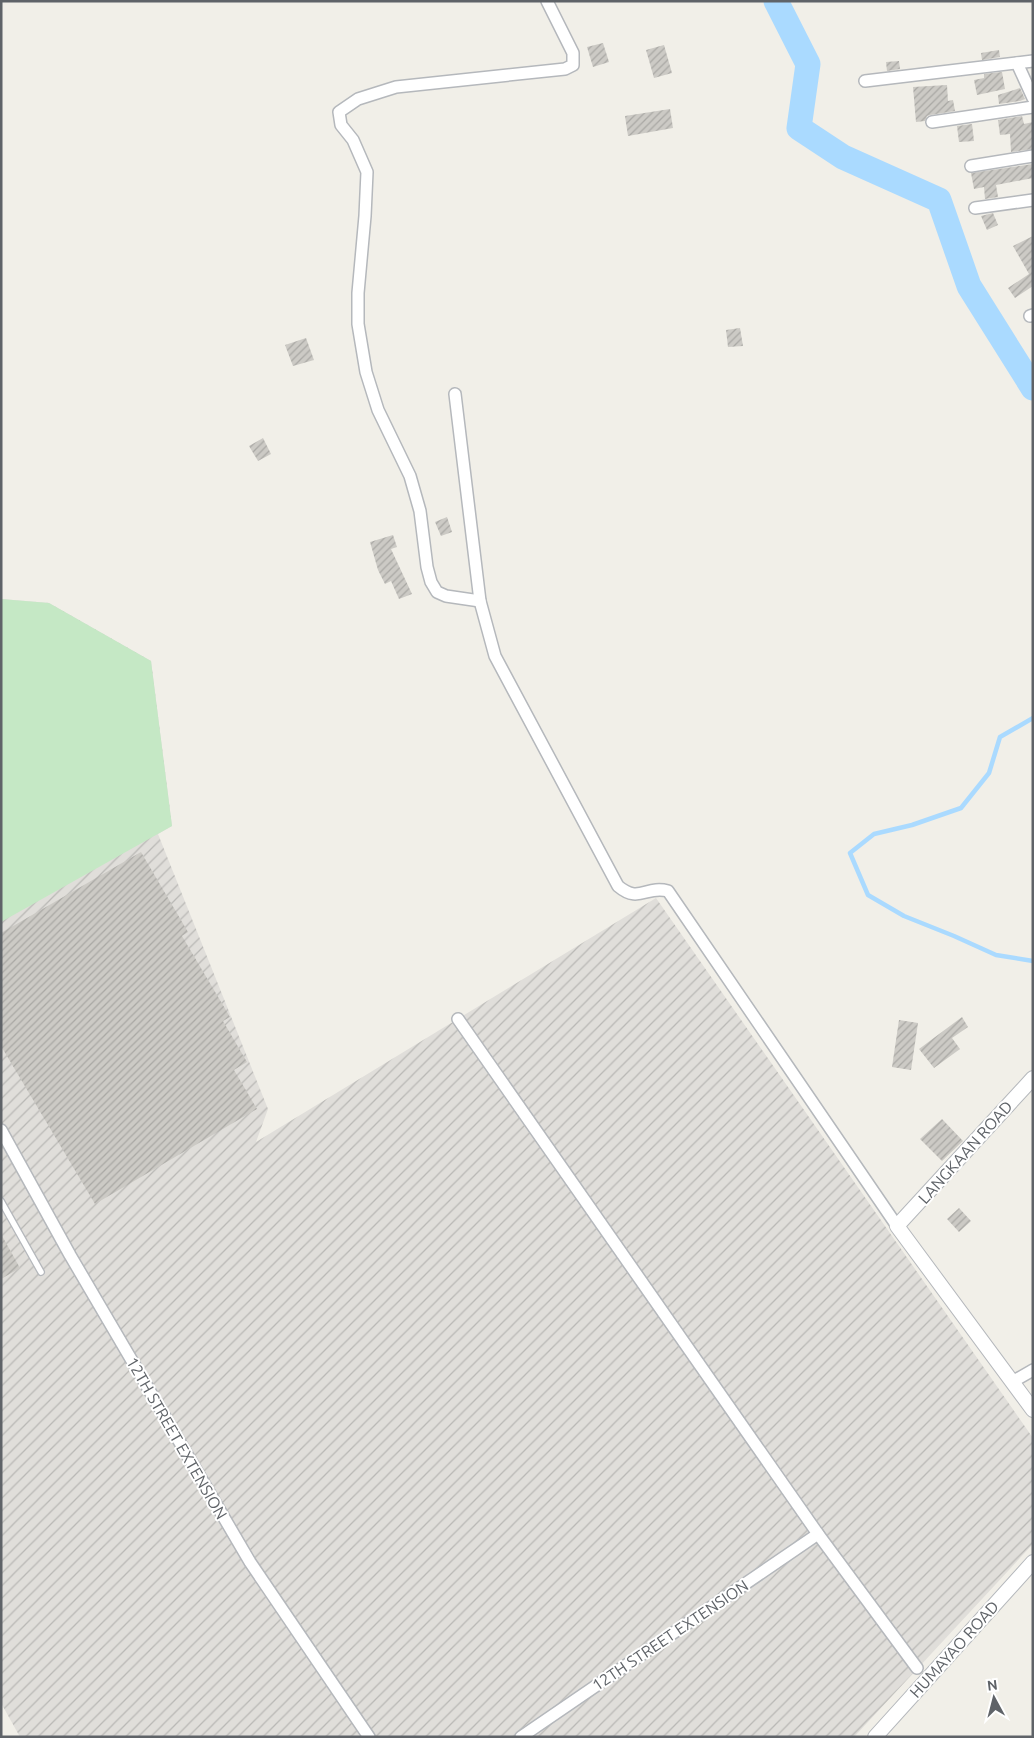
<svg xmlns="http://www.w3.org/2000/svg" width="1034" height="1738" viewBox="0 0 1034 1738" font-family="Ubuntu,sans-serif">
<defs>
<pattern id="industrial-furrows" width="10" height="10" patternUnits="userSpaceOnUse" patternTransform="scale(1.25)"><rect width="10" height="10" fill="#e0deda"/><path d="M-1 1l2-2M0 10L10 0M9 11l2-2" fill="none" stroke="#b9b8b5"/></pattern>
<pattern id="building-hatch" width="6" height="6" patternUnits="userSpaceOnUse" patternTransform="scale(1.25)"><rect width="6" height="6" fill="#cccac5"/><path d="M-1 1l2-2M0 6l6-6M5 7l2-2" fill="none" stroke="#a9a8a4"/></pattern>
</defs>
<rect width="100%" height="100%" fill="#f1efe8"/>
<!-- industrial -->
<polygon fill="url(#industrial-furrows)" points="1,599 49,603 151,661 172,826 158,834 268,1109 256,1142 656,898 1033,1438 1033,1544 854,1737 20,1737 1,1703"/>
<!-- grass -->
<polygon fill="#c5e8c5" points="1,599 49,603 151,661 172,826 1,922"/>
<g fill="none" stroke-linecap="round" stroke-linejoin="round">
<!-- stream -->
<polyline stroke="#aadaff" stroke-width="4.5" points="1033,718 1000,737 989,773 961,808 912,825 874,834 850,853 868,895 904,916 954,936 996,955 1033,961"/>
<!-- river -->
<polyline stroke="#aadaff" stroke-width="25" points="776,1 808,64 799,128 843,157 939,200 969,286 1033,388"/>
</g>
<!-- building -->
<g fill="url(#building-hatch)">
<polygon points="603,43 609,62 593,67 587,47"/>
<polygon points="664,45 672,73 654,78 646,50"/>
<polygon points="999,50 1000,57 982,60 981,53"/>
<polygon points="899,61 900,69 887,71 886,62"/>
<polygon points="1002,72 1005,89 977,95 974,80 984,78 984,74"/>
<polygon points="947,85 948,101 953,100 955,111 930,115 927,116 925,121 916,122 913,87"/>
<polygon points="1020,88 1025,99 1020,101 999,104 998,95"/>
<polygon points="670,109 673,128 628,136 625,116"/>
<polygon points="1022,116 1024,124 1033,122 1033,149 1011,152 1010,134 1000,135 998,120"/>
<polygon points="972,124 974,141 959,142 957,126"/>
<polygon points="1033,164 1033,178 996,185 998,197 985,199 984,187 974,189 971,173"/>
<polygon points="993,213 998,225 987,230 981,216"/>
<polygon points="1033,236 1033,286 1015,298 1008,288 1029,274 1013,246"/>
<polygon points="740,328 743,346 728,347 726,330"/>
<polygon points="306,338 314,360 293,366 285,345"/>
<polygon points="263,438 271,454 258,461 249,446"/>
<polygon points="447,517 452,532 441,536 435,522"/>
<polygon points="393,535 397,547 391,549 412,594 399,599 391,581 385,584 378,570 370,542"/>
<polygon points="141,852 188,932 182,936 230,1017 223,1021 247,1062 234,1070 257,1109 95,1204 1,1046 1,933"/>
<polygon points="962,1017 968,1027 952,1038 960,1049 934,1068 919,1049"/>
<polygon points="899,1020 918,1023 911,1070 892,1067"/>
<polygon points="942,1119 963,1141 942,1161 920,1139"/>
<polygon points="959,1208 971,1221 959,1232 947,1219"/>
<polygon points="1,1234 20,1268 1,1279"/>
</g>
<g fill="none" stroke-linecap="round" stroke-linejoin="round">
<!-- service casing -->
<g stroke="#b5b8bc" stroke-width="8">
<polyline id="service" points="1,1201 41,1272"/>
</g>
<!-- minor casing -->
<g stroke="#b5b8bc" stroke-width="14">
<g id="minor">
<polyline points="1017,63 1033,98"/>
<polyline points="865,81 1033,61"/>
<polyline points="932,122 1033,107"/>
<polyline points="971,166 1033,156"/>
<polyline points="975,208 1033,200"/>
<polyline points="1030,316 1033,315"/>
<path d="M455 394 480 601 495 656 618 886C639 904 646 885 668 891L897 1226"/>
<polyline points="480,601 446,596 437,592 431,582 427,567 420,511 410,476 378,410 366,372 358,324 358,293 365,216 367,172 353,140 341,125 339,112 358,99 396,87 565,69 573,65 573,53 547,1"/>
<polyline points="458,1019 818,1534 917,1668"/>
<polyline points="1,1130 70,1255 250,1562 369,1737"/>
<polyline points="1012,1382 1033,1370"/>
<polyline points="521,1737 818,1534"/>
</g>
</g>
<!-- tertiary casing -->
<g stroke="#b5b8bc" stroke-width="16">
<g id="tertiary">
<polyline points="1033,1078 897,1226 1033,1410"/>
<polyline points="875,1737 1033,1562"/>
</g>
</g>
<!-- service -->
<use href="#service" stroke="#fff" stroke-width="5.5"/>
<!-- minor -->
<use href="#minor" stroke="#fff" stroke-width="11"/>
<!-- tertiary -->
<use href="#tertiary" stroke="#fff" stroke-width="14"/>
</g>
<g text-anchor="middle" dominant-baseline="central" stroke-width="4" stroke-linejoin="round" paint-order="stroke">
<!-- street labels -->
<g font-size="16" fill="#5f6368" stroke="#fff">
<text transform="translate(965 1152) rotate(-48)">LANGKAAN ROAD</text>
<text transform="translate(177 1438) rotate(60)">12TH STREET EXTENSION</text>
<text transform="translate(670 1635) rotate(-34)">12TH STREET EXTENSION</text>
<text transform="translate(954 1649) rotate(-48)">HUMAYAO ROAD</text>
</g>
</g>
<!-- border -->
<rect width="1034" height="1738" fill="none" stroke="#5f6368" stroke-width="5"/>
<!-- north arrow -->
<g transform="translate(994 1698) rotate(353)" stroke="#ffffff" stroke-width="4" paint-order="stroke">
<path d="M0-4L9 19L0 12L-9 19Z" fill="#5f6368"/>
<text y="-8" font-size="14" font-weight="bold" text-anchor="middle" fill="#5f6368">N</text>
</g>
</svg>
